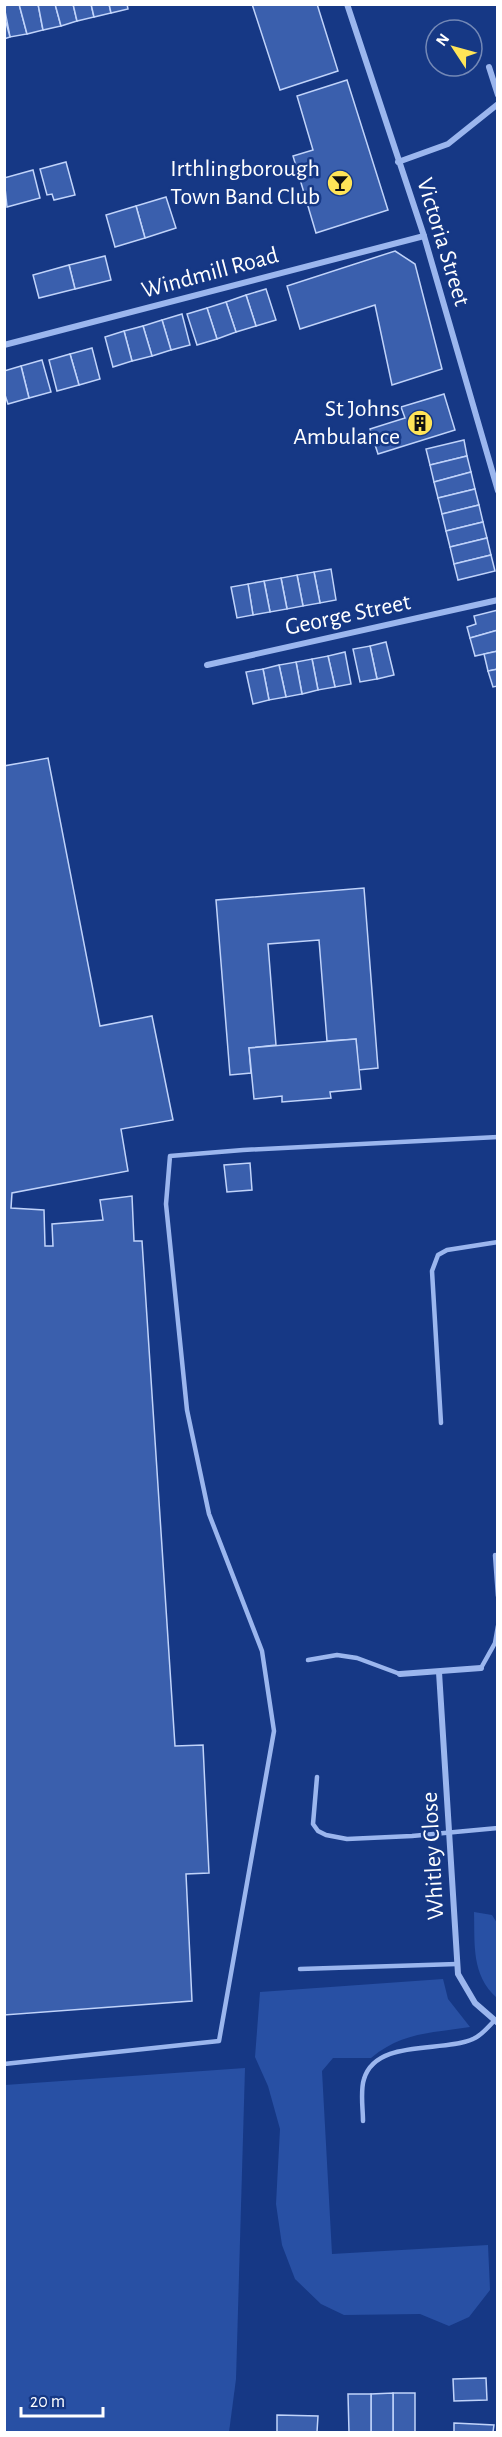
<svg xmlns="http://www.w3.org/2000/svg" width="502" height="2437" viewBox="0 0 502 2437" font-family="'Alegreya Sans',sans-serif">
<rect width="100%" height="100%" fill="#163885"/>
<!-- green -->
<g fill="#2850a4">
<path d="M474 1912 492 1915 497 1923V1998C471 1975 475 1944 474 1912Z"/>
<path d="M443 1979 448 1999 470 2027C432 2033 402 2032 371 2058H333L322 2071 332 2254 488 2245 490 2290 469 2317 449 2326 420 2314 344 2315 321 2304 295 2279 282 2245 276 2204 280 2129 268 2086 255 2057 260 1992Z"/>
<polygon points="245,2068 236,2379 229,2432 5,2432 5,2085"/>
</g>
<!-- building -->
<g fill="#3a5fad" stroke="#c0d3fa" stroke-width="1.5">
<polygon points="12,4 19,4 27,34 10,37 4,6"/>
<polygon points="19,4 38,4 43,30 27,34"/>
<polygon points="38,4 55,4 61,26 43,30"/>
<polygon points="55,4 73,4 77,21 61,26"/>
<polygon points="73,4 91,4 94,17 77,21"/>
<polygon points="91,4 109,4 111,13 94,17"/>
<polygon points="109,4 127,4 128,9 111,13"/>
<polygon points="252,4 317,4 338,71 280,90"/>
<polygon points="4,15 10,37 4,39"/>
<polygon points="347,80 388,210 316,233 293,156 313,150 297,96"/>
<polygon points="66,162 75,195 54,200 52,194 47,195 40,169"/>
<polygon points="33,170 40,198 7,207 4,178"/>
<polygon points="166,197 176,228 145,238 136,206"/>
<polygon points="136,206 145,238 115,247 106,215"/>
<polygon points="395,251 415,264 442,369 392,385 375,305 300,329 287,286"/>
<polygon points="105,256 111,280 75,289 69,265"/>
<polygon points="69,265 75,289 39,298 33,275"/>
<polygon points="266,289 276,320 256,326 246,295"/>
<polygon points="246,295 256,326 236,332 226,302"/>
<polygon points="226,302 236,332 217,339 207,308"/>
<polygon points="207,308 217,339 197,345 187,314"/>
<polygon points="182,314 190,345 171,350 162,320"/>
<polygon points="162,320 171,350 152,356 143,326"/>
<polygon points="143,326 152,356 132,361 124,331"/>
<polygon points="124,331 132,361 113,367 105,337"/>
<polygon points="92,348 100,379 79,385 70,354"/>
<polygon points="70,354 79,385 57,391 49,360"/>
<polygon points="42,360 51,392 29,398 21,366"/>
<polygon points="21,366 29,398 8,404 4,392 4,371"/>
<polygon points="444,394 455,430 378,454 370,429 405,418 401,407"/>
<polygon points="464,440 467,456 430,465 426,449"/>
<polygon points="467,456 471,472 434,482 430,465"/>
<polygon points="471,472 475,489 438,498 434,482"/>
<polygon points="475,489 479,505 442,514 438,498"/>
<polygon points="479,505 483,522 446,531 442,514"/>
<polygon points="483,522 487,538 450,547 446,531"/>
<polygon points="487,538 491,555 454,564 450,547"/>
<polygon points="491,555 495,571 458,580 454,564"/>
<polygon points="331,569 336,600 320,603 314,572"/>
<polygon points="314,572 320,603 303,606 297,575"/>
<polygon points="297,575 303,606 287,609 281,578"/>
<polygon points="281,578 287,609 270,612 264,581"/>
<polygon points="264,581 270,612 253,615 248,584"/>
<polygon points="248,584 253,615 237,618 231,587"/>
<polygon points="498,610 498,630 470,638 467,627 476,624 474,616"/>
<polygon points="498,630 498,651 475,656 470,638"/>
<polygon points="386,642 394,675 377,679 370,646"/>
<polygon points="370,646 377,679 360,682 353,649"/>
<polygon points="498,651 498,669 488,671 484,654"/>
<polygon points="345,652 351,684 335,687 328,656"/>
<polygon points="328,656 335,687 318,690 312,659"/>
<polygon points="312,659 318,690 302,694 296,662"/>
<polygon points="296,662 302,694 286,697 279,665"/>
<polygon points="279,665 286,697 269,700 263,669"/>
<polygon points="263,669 269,700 253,704 246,672"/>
<polygon points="498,669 498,686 493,687 488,671"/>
<polygon points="48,758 100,1026 152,1016 173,1120 121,1129 128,1171 12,1193 11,1208 44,1210 45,1246 53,1246 52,1224 103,1220 100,1200 132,1196 134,1241 142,1241 175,1746 203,1745 209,1873 186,1874 192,2001 4,2015 4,766"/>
<polygon points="364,888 378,1068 358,1070 356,1039 327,1041 319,940 268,944 276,1045 249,1048 251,1073 230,1075 216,900"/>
<polygon points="356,1039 361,1089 330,1092 331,1098 282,1102 282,1096 254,1099 249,1048"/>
<polygon points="250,1163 252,1190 227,1192 224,1165"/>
<polygon points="486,2378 487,2400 454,2401 453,2379"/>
<rect x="393" y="2393" width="22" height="39"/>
<polygon points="393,2393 393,2432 371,2432 371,2394"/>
<polygon points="348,2394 371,2394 371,2432 349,2432"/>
<polygon points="277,2415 318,2416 317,2432 277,2432"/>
<polygon points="454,2423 494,2425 493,2432 454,2432"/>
</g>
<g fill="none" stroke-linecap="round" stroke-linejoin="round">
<!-- service -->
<g stroke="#9bb6ee" stroke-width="4.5">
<polyline points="441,1423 432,1271 438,1255 447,1250 498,1242"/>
<polyline points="495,1555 498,1596"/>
<polyline points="308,1660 337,1655 357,1658 400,1674"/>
<polyline points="481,1668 495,1643 498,1626"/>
<polyline points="317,1777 313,1824 318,1831 326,1835 347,1839 412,1836 498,1828"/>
<polyline points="300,1969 457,1964"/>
<polyline points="4,2064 219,2041 274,1731 262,1651 209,1514 187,1410 166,1204 170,1156 243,1150 498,1137"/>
<path d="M363 2121C363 2108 360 2091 364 2079 376 2038 443 2053 473 2039 481 2036 488 2027 494 2021"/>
</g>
<!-- minor -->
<g stroke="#9bb6ee" stroke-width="6">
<polyline points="347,4 424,236 498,491"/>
<polyline points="489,67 498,95"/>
<polyline points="398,162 448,144 498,104"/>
<polyline points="4,345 424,236"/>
<polyline points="207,665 498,600"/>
<polyline points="439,1672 458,1974 475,2003 498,2023"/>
<polyline points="400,1674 481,1668"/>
</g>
</g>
<!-- icons -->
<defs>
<g id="bar-disc" transform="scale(1.35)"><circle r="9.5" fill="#ffe457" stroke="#163885"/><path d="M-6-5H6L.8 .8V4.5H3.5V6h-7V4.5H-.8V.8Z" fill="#111"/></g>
<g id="building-disc" transform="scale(1.35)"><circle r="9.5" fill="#ffe457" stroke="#163885"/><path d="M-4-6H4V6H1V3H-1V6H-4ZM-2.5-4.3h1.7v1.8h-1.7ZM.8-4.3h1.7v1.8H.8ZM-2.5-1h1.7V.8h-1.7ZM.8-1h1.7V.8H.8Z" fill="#111"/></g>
</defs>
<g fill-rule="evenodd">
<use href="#bar-disc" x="340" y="183"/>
<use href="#building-disc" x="420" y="423"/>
</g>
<g text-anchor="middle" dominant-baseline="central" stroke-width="5" stroke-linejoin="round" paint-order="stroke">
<!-- poi labels -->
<g font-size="24" fill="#fff" stroke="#163885" text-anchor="end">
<text x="320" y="169">Irthlingborough<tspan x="320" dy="28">Town Band Club</tspan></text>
<text x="400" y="409">St Johns<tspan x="400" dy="28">Ambulance</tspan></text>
</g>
<!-- street labels -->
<g font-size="24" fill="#fff" stroke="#163885">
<text transform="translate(443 242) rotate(73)">Victoria Street</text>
<text transform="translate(210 273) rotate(-15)">Windmill Road</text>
<text transform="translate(348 615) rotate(-12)">George Street</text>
<text transform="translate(433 1856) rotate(-93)">Whitley Close</text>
</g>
</g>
<!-- border -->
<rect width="502" height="2437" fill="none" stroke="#ffffff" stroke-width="12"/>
<!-- north arrow -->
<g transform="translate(454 48) rotate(306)"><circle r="28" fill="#163885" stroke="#7388b6" stroke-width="1.5"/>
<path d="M0-4.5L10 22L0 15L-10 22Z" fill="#ffe457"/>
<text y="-9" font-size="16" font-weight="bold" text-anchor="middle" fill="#ffffff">N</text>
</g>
<!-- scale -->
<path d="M21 2407v9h82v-9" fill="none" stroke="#ffffff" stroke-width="3"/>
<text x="30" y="2407" font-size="18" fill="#ffffff" stroke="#163885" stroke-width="4.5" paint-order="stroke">20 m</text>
</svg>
